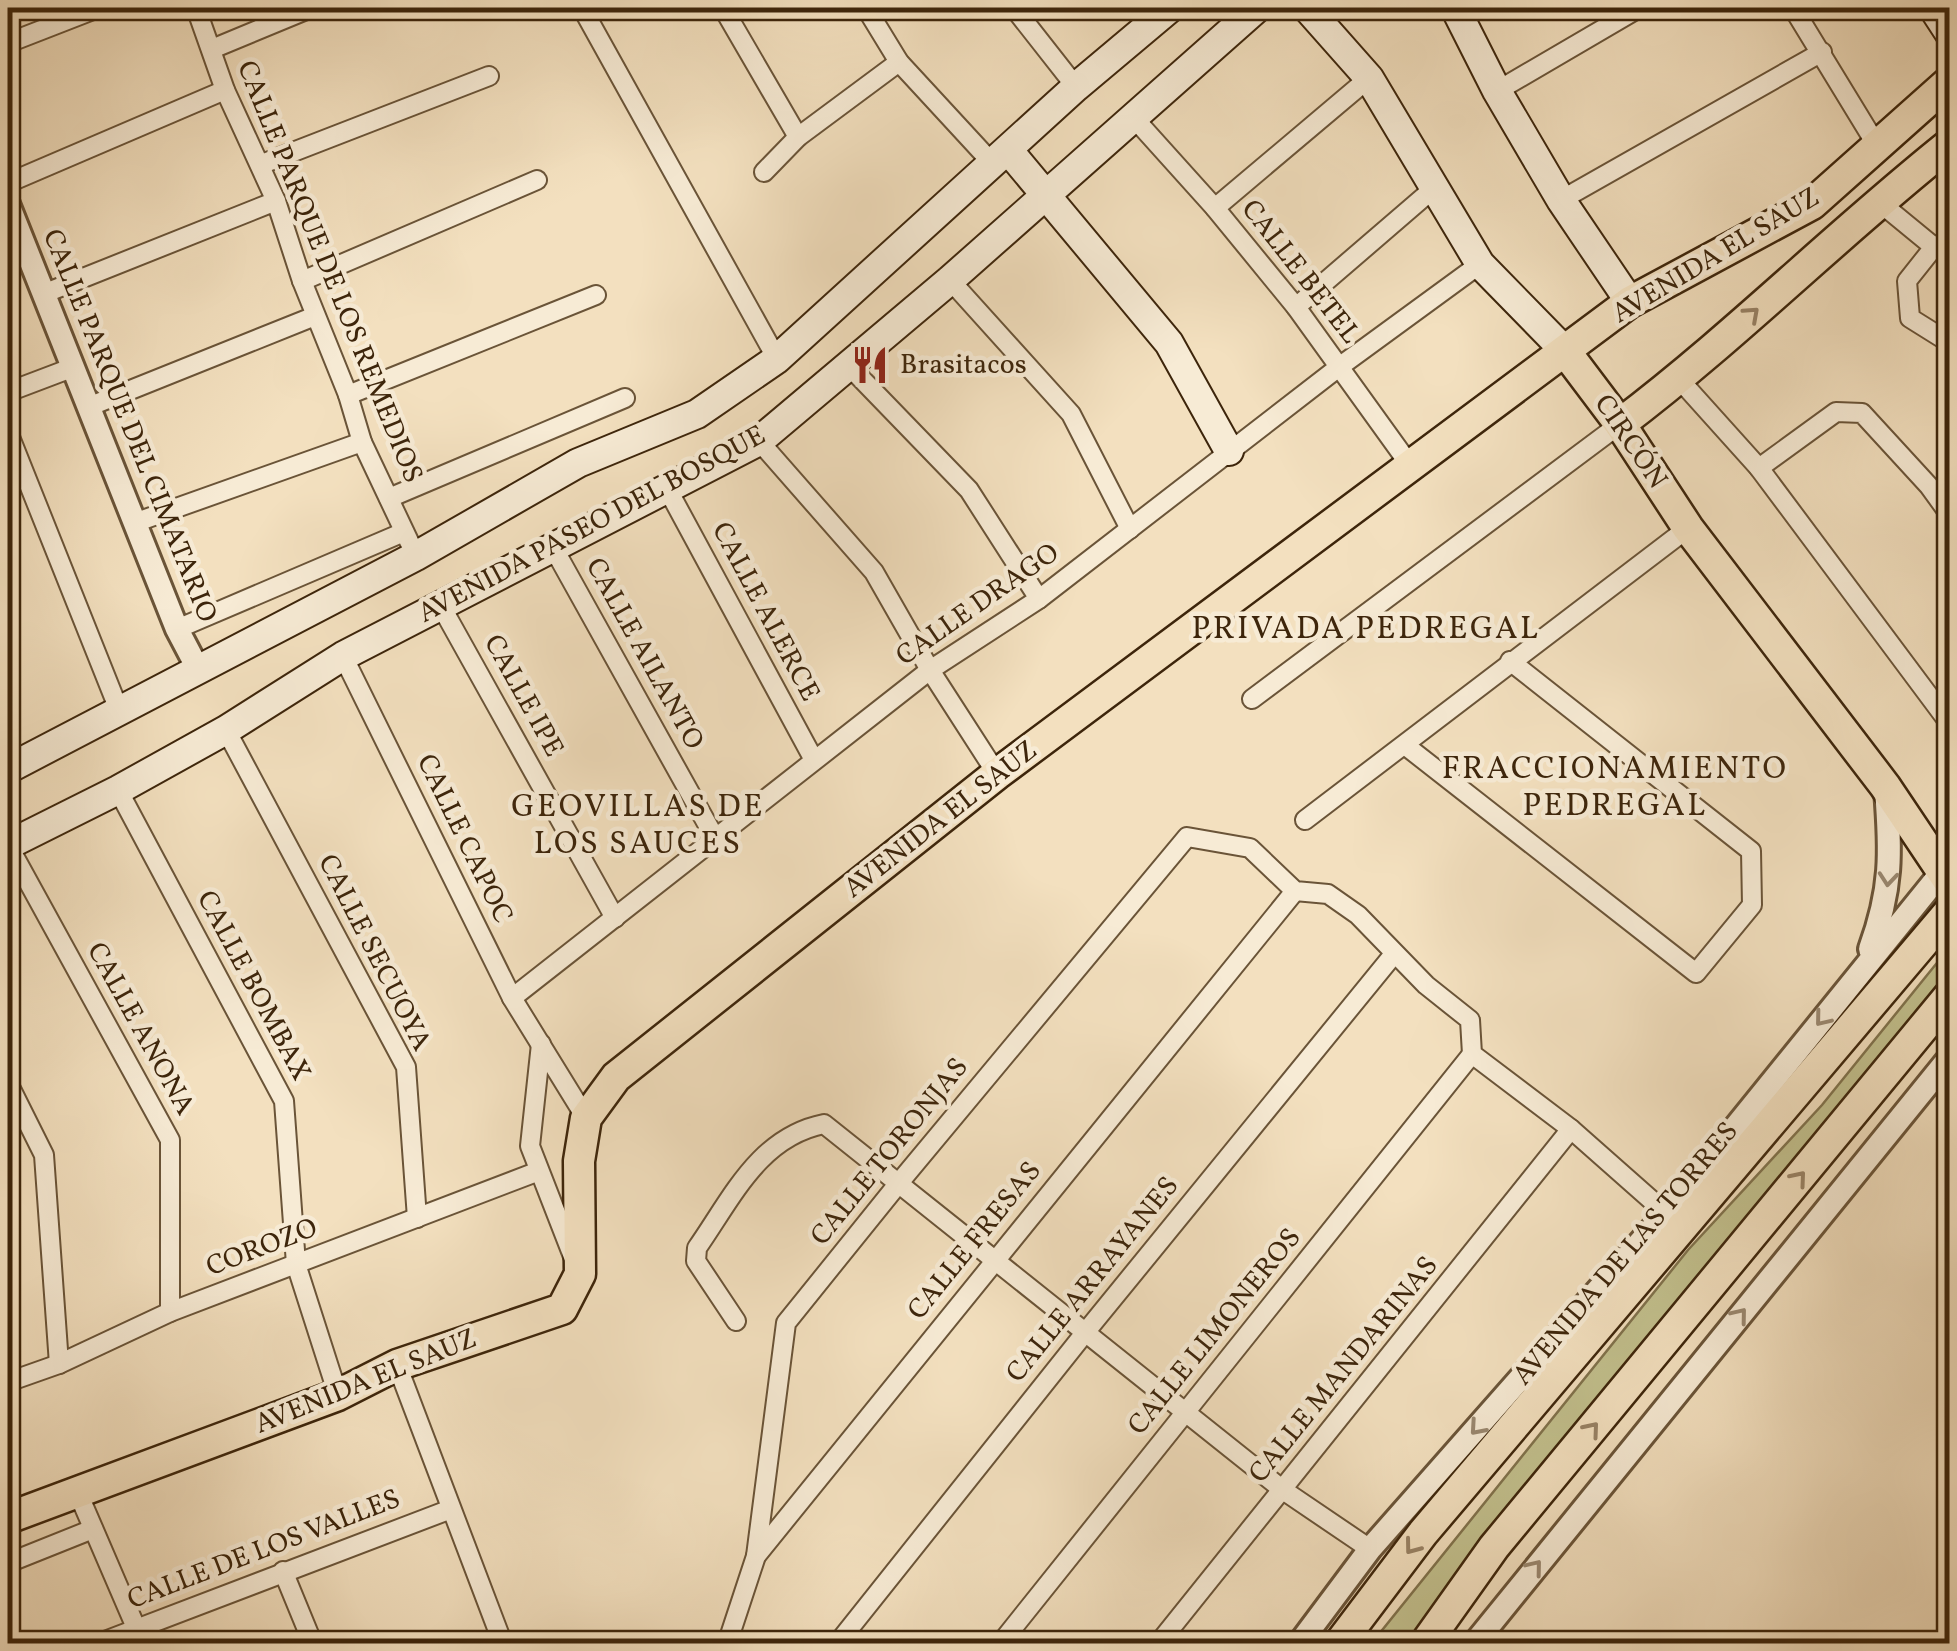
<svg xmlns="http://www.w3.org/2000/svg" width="1957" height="1651" viewBox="0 0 1957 1651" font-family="Vollkorn,serif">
<rect width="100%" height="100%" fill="#f3e0bf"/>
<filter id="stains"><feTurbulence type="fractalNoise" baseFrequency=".002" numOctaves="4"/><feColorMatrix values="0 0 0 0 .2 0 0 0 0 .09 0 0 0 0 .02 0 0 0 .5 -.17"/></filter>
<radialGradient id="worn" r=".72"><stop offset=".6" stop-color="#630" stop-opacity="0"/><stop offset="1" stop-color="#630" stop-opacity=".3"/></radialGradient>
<!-- green -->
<polygon fill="#c2c08d" stroke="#80724c" stroke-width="2.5" points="1949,948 1947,980 1411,1643 1371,1644 1688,1250 1822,1105"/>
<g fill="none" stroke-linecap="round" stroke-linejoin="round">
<!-- minor casing -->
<g stroke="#6a5438" stroke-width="22">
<g id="minor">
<polyline points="196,8 225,90 276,201 302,281 348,395 362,442 416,556"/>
<polyline points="582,8 777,359"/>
<polyline points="723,8 798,137"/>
<polyline points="866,8 899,62 994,165"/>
<polyline points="1014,8 1076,87"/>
<polyline points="1793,8 1876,144"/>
<polyline points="8,43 98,8"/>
<polyline points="212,49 311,8"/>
<polyline points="1497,91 1639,8"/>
<polyline points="1134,118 1215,208 1296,307 1412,468"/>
<polyline points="262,164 489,76"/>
<polyline points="764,172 798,137 899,62"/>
<polyline points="8,183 225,90"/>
<polyline points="1561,200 1822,52"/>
<polyline points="1878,201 1934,247"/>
<polyline points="1215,208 1369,78"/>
<polyline points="1950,240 1934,247 1907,281 1910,318 1950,343"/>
<polyline points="8,261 26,254"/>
<polyline points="950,280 1071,414 1130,529"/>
<polyline points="302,281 537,180"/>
<polyline points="43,294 276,201"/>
<polyline points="1296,307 1433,189"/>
<polyline points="849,366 969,490 1039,599"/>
<polyline points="1679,379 1759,468 1950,724"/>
<polyline points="8,392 74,367"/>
<polyline points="348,395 596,295"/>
<polyline points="88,407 315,316"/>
<polyline points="8,432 119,710"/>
<polyline points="759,441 874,572 930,670 997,774"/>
<polyline points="1759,468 1836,412 1862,413 1929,486 1950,515"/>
<polyline points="668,490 814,760"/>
<polyline points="389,498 625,398"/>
<polyline points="134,523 362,442"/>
<polyline points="554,549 715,838"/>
<polyline points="441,606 615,918"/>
<polyline points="177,629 404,532"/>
<polyline points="343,656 512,998 586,1118"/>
<polyline points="1252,699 1620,424"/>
<polyline points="226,730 406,1067 417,1218"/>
<polyline points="1406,746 1696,973 1752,905 1751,851 1510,661"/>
<polyline points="118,790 284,1101 296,1264 338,1395"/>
<polyline points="1305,820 1688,528"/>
<polyline points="8,845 170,1140 170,1312"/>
<polyline points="512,998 930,670 1039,599 1339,367 1480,264"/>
<polyline points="541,1044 530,1146 574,1259"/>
<polyline points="8,1083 44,1155 59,1364"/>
<path d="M736 1321 696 1261 697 1248C732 1198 759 1137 824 1124L1283 1490 1370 1549"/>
<polyline points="397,1365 503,1644"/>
<polyline points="8,1382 59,1364 170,1312 539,1171"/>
<polyline points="78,1493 143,1644"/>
<polyline points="756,1556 786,1323 898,1184 1187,837 1250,848 1295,891 1328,894 1358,915 1426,985 1470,1020 1472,1054 1571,1129 1666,1213"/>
<polyline points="8,1563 93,1529"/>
<polyline points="283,1571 313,1644"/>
<polyline points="97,1644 451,1509"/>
<polyline points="727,1644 756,1556 1295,891"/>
<polyline points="837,1644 1084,1334 1394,954"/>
<polyline points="1000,1644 1472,1054"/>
<polyline points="1158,1644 1571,1129"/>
</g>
</g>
<!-- tertiary casing -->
<g stroke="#6a5438" stroke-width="28">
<g id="tertiary">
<polyline points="8,204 177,629 198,669"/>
<path d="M1870 949C1892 889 1891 852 1886 790"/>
<polyline points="1299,1644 1370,1549 1666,1213 1950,862"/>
<polyline points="1474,1644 1950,1057"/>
</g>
</g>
<!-- secondary casing -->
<g stroke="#3d250b" stroke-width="32">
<g id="secondary">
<polyline points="1307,8 1369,78 1480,264 1565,351"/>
<polyline points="1455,8 1497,91 1561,200 1630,302"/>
<polyline points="1933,8 1950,34"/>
<polyline points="1009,151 1169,343 1229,451"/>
<polyline points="8,769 416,556 578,463 697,414 777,359 1076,87 1170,8"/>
<polyline points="8,845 118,790 226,730 343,656 759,441 950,280 1257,8"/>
</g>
</g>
<!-- primary casing -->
<g stroke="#3d250b" stroke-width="35">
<g id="primary">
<polyline points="1565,351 1620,424 1688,528 1885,786 1950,883"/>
<path d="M1620 424C1735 337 1837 234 1950 144"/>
<polyline points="8,1518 338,1395 397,1365 562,1309 580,1274 579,1161 586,1118 616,1077 997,774 1630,302 1812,204 1950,81"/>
<polyline points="1339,1644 1423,1533 1950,911"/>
<polyline points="1425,1644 1494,1547 1950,995"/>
</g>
</g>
<!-- minor -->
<use href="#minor" stroke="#f7ebd5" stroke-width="18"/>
<!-- tertiary -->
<use href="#tertiary" stroke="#f7ebd5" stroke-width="22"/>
<!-- secondary -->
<use href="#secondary" stroke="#f7ebd5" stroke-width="28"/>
<!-- primary -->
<use href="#primary" stroke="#f3e0bf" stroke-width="30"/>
</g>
<!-- one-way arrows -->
<defs><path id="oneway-chevron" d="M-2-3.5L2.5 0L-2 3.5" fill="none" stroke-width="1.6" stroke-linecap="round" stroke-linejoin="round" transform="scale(2.5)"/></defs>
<g stroke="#988265">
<use href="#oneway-chevron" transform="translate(1752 314) rotate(-42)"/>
<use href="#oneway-chevron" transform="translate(1799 1178) rotate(-50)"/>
<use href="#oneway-chevron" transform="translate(1592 1429) rotate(-50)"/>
<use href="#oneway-chevron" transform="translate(1412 1547) rotate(127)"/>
</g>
<g stroke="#9a8870">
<use href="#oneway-chevron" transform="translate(1888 879) rotate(95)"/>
<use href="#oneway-chevron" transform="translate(1822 1019) rotate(129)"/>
<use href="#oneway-chevron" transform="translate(1740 1315) rotate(-51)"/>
<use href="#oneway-chevron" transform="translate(1477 1428) rotate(131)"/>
<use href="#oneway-chevron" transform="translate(1535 1567) rotate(-51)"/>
</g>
<!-- icons -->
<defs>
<g id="restaurant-bare" transform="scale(3)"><path d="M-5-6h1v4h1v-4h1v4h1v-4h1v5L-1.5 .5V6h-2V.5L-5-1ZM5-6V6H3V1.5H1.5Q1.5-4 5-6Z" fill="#8f2418" stroke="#f7ebd5" stroke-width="2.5" paint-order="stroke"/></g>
</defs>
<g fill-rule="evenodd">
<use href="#restaurant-bare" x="870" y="365"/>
</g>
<g text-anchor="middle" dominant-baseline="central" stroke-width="9" stroke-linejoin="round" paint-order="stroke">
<!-- street labels -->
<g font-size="28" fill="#3d250b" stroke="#f7ebd5">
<text transform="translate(1716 256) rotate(-31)">AVENIDA EL SAUZ</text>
<text transform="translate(329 272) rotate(68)">CALLE PARQUE DE LOS REMEDIOS</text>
<text transform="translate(1300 272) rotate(52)">CALLE BETEL</text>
<text transform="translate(129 426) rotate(68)">CALLE PARQUE DEL CIMATARIO</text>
<text transform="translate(1630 442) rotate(56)">CIRCÓN</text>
<text transform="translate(592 525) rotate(-28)">AVENIDA PASEO DEL BOSQUE</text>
<text transform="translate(978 605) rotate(-35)">CALLE DRAGO</text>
<text transform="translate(765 612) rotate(62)">CALLE ALERCE</text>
<text transform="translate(644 654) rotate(61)">CALLE AILANTO</text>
<text transform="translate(523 696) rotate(61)">CALLE IPE</text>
<text transform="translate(941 820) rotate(-38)">AVENIDA EL SAUZ</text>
<text transform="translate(464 839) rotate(64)">CALLE CAPOC</text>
<text transform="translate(374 953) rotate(63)">CALLE SECUOYA</text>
<text transform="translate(253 986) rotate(62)">CALLE BOMBAX</text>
<text transform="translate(140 1029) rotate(61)">CALLE ANONA</text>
<text transform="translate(890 1152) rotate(-51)">CALLE TORONJAS</text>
<text transform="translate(975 1241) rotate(-51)">CALLE FRESAS</text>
<text transform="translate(262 1248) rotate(-21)">COROZO</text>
<text transform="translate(1626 1254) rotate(-50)">AVENIDA DE LAS TORRES</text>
<text transform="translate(1093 1280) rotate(-51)">CALLE ARRAYANES</text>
<text transform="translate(1215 1332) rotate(-51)">CALLE LIMONEROS</text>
<text transform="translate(1344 1370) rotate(-51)">CALLE MANDARINAS</text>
<text transform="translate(366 1382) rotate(-22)">AVENIDA EL SAUZ</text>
<text transform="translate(264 1550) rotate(-21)">CALLE DE LOS VALLES</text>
</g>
<!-- poi labels -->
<g font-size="28" fill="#3d250b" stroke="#f7ebd5" text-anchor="start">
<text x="900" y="365">Brasitacos</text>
</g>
<!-- quarter labels -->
<g font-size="32" letter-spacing="2.5" fill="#3d250b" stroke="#f7ebd5">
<text x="1366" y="630">PRIVADA PEDREGAL</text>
<text x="1615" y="770">FRACCIONAMIENTO<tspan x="1615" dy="37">PEDREGAL</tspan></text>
<text x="638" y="808">GEOVILLAS DE<tspan x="638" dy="37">LOS SAUCES</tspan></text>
</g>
</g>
<!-- margin -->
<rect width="1957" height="1651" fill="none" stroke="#f3e0bf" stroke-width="40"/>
<rect x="10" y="10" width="1937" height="1631" fill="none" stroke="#3d250b" stroke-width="5"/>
<rect x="20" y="20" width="1917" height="1611" fill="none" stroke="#3d250b" stroke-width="2.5"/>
<rect width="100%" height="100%" filter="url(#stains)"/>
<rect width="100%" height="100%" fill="url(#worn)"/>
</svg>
